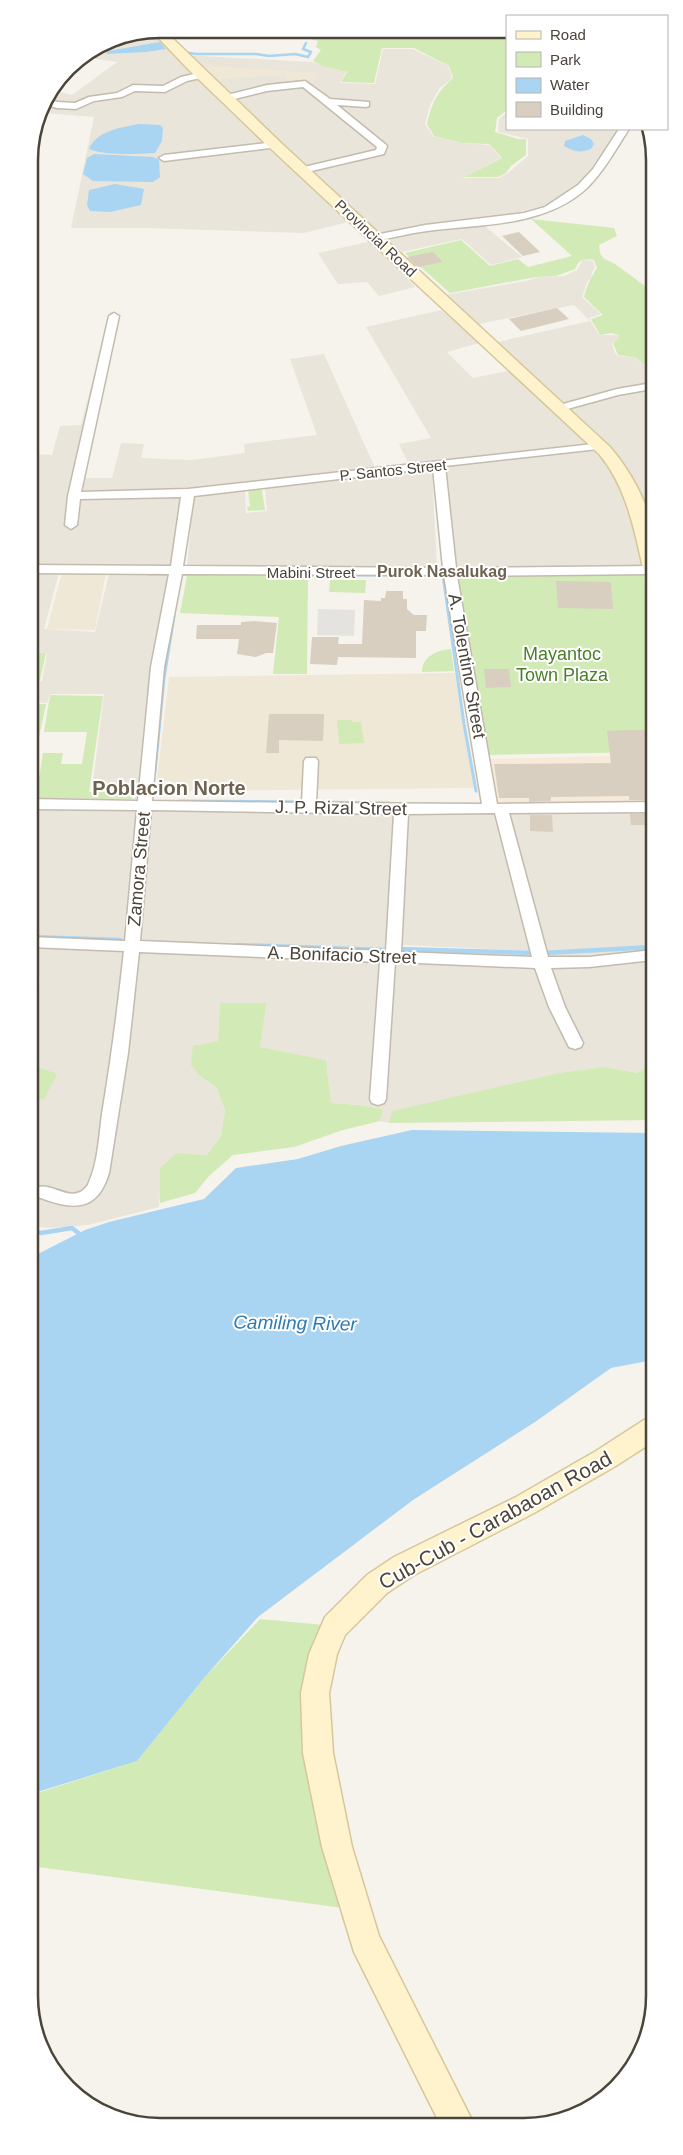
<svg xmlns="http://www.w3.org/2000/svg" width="683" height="2155" viewBox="0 0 683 2155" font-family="Arial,sans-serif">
<rect width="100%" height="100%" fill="#f6f3ec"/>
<!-- residential -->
<g fill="#eae5da">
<polygon points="153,30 352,221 304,233 144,228 71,228 94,117 45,113 38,111 39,109 51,90 72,95 117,62 81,57 109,39"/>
<polygon points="383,49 413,49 448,66 452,78 439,89 430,105 425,124 433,136 461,143 489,145 501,158 462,178 499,178 508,173 528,156 528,139 498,132 499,119 507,112 507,129 622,129 620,134 595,170 577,189 560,201 519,212 416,225 374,236 185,55 312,62 346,72 340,83 375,84"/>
<polygon points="480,222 522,257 491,265 462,239 402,252 385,237"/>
<polygon points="372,241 415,287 379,296 367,282 338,284 318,253"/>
<polygon points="583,260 593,261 595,267 592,272 591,278 587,282 582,297 601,314 589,318 599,335 618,335 619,338 612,343 615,353 618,356 637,358 641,364 652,361 652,558 630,484 493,343 590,321 574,305 474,325 444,295 526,281 539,277 564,276 577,270"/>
<polygon points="441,310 480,343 447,352 473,378 517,369 598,445 409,465 399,444 431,438 366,327"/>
<polygon points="110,312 115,312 72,496 186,494 175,570 30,567 29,454 52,455 60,426 81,425"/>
<polygon points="324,354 376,470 191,491 77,494 80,478 112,478 121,443 144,444 141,458 192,460 245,453 244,444 317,435 290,359"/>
<polygon points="595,448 610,464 625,495 638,533 643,565 456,568 443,467"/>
<polygon points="432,471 437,568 187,567 194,493 245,488 246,513 267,511 265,488"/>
<polygon points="30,572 59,573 44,629 95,632 109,574 172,575 142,799 134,799 135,791 92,790 104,694 50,694 47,703 30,702 30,681 42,681 47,653 30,652"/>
<polygon points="30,804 401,809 393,957 542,963 653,955 653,1061 638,1073 606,1067 583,1070 392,1111 389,1123 380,1121 383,1109 359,1105 331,1103 326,1060 260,1047 220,1003 218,1041 200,1076 217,1088 225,1112 221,1136 207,1155 177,1153 160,1193 159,1207 88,1225 50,1228 30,1226 30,1197 34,1193 35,1180 38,1177 30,1173 30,1101 44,1099 38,1067 30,1061 30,990 39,991 40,977 30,977 30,942 91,944 30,940"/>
<polygon points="653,809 653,950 601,957 546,959 507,811"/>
<polygon points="498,811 533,951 403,945 406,814"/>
</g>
<!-- commercial -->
<polygon fill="#f7ead8" points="653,755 653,804 491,806 486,759"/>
<!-- education -->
<g fill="#efe8d6">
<polygon points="195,65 316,73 315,80 287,81 286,76 263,76 209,80"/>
<polygon points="62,572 106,573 95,630 47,629"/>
<polygon points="455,673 474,788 170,791 171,781 157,780 169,677"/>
</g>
<!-- green -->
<g fill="#d2eab5">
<path d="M282 30 507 31V110L497 118 495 132 518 139H526V155L511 166 506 173 498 177H464L502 158 489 144 462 143 434 136 427 124C432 103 436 93 453 78L449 66 414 48H382L374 83 341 82 347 72 323 66 313 61 321 50 316 47 318 41 284 33Z"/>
<path d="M531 219 614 228 617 236 599 245 600 253 603 258 615 264 652 291V361L642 364 637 358 618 355 613 343 619 338V335L611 333 600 335 591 319 603 315 584 297C587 285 591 277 597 268L594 260C585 259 579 259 575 269L556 276 536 277 450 293 405 253 461 240 490 266 518 259 528 267 572 256Z"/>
<polygon points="248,490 262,490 265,510 248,511 247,507 250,506"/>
<polygon points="308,575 307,674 273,674 279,617 180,613 187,576"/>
<polygon points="644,575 652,600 653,752 486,755 455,576"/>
<polygon points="330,580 366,580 365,593 329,592"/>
<path d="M451 649 454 671 422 672C422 656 438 650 451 649Z"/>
<polygon points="30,653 46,653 40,680 30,680"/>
<polygon points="50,695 103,696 89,792 133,792 132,799 36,798 43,753 63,753 61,764 82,764 87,732 44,732"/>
<polygon points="30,704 46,704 30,780"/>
<polygon points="337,720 352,720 352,722 361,722 364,743 339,744"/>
<polygon points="220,1003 266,1003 260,1047 326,1060 331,1103 359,1105 383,1109 380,1121 343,1130 294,1147 233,1155 209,1176 195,1193 160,1203 160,1168 177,1153 207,1155 221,1136 225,1111 217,1088 200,1076 191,1065 193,1046 218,1041"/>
<polygon points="30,1061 38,1067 57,1074 44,1099 30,1101"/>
<polygon points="653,1061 653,1120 389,1123 392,1111 560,1073 605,1067 638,1073"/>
<polygon points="260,1619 335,1626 315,1693 350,1909 31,1866 31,1795 137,1761 204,1678"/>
</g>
<!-- parking -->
<polygon fill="#e5e3e0" points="318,609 355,610 354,636 317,635"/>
<!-- water -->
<g fill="#a9d4f2">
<polygon points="160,42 166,49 146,52 106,54 108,51"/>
<path d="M139 124 160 125 163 128 162 141 155 153C137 154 106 156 89 149 96 131 122 127 139 124Z"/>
<path d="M583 135 591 139 594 144 591 149C581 153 574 152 564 146L565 141Z"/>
<polygon points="94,154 153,157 159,160 160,177 153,182 93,181 83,174 87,158"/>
<polygon points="115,184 144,189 141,205 110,212 90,211 87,205 89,190"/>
<polygon points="412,1130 653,1133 653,1360 611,1368 535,1422 413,1500 258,1617 204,1678 137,1761 31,1794 30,1258 85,1230 109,1222 204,1199 236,1168 298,1159 341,1146"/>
</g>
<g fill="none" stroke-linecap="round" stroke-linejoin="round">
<!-- stream-far2 -->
<polyline stroke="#a9d4f2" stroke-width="2.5" points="182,52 197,54 256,54 269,56 295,54 308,57 311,52 303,49 306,43"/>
<!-- stream-far1 -->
<g stroke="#a9d4f2" stroke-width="3">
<polyline points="399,472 435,468 435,472"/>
<polyline points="148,574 167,574"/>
<polyline points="274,574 305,575"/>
<polyline points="308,575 443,575 464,724 476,791"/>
<polyline points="155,772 164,678 174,616"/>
<polyline points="180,801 305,802"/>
<polyline points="313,802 389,803"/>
</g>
<!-- stream -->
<g stroke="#a9d4f2" stroke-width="4.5">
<polyline points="30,937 120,940"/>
<polyline points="237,945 383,950"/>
<polyline points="400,949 532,953"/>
<polyline points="544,953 653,947"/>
<polyline points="30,1230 41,1233 72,1228 82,1236"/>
</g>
</g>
<!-- building -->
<g fill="#d8cfc1">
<polygon points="519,232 540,252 523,256 502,236"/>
<polygon points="433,252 443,262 418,267 407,257"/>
<polygon points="557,308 569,319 521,331 509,319"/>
<polygon points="556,581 611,582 613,609 558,608"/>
<polygon points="386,591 403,591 403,599 407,599 407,609 414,615 427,615 426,631 416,631 416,658 338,657 337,665 310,664 312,637 339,637 338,644 362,644 364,600 381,601 381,598 385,598"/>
<polygon points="254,621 277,623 273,653 266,653 256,657 237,654 239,639 196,639 197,625 241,625 241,622"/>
<polygon points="484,669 509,669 511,687 486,688"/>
<polygon points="269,714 324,714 323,741 279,740 279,753 266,753"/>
<polygon points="629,730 652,730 653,795 645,795 646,800 629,800 629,796 551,797 551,801 529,802 529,798 499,798 494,764 611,763 607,731"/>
<polygon points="630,814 647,814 648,825 631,825"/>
<polygon points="530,815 552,815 553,832 530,831"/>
</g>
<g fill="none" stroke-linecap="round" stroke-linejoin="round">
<!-- street casing -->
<g stroke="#c2bbae" stroke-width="3">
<g id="street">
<polygon points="202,72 205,73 205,77 187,81 165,92 135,91 122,97 94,101 76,109 57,108 42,104 46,99 58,102 75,103 89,97 117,93 133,85 163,86 181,77"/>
<polygon points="305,81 330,99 369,102 369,106 366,107 337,105 385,144 387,146 384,154 303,173 300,172 300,168 376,150 377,147 303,87 267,91 226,101 221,98 223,96 267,85"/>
<path d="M619 129H629C616 149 604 171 587 188 545 227 481 224 427 231 410 233 392 238 375 241L370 238 375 235 425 225 524 213 545 207 578 185 593 169Z"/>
<polygon points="275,142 278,143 278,147 164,161 159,158 164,155"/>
<path d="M114 313 119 316 81 492 188 489 602 443 604 445 598 449 445 466 456 568 652 566V574L457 576 497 804 653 802V812L509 813 548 957H589L653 950V960L589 967 551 968 565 1007 583 1043 581 1047 575 1049 569 1047 549 1007 535 968 395 962 386 1099 384 1103 378 1105 372 1103 370 1099 380 962 139 952 128 1053 109 1173C97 1213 72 1210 38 1197L35 1192 38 1187C52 1183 68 1200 82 1191 85 1188 88 1186 89 1182 98 1162 99 1136 102 1114 111 1060 118 1006 124 951L30 947V937L125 941 137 810 30 809V799L138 801 151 667 169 574 30 573V565L171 566 181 497 80 499 77 525 71 529 65 525 68 496 109 316ZM433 468 443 568 183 566 194 496ZM182 574 444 575 482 804 316 803 318 761 316 758H306L304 761 302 803 152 801 164 667ZM151 810 394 814 386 951 140 941ZM495 813 532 957 401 952 408 814Z"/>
<polygon points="652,383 652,389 618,395 560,411 554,408 556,406 617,389"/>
</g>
</g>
<!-- secondary casing -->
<g stroke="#d6c79b" stroke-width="3">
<g id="secondary">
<path d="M163 29 280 142 610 447C629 469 650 504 652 534 653 547 652 560 652 573L646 572 643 568C634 528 626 486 599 454L270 148 187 68 151 30Z"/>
<polygon points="653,1417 653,1442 614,1467 534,1513 414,1575 387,1593 345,1635 337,1654 329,1693 333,1753 352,1847 379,1936 474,2124 440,2124 354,1952 322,1847 303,1753 301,1693 309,1654 325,1617 367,1575 394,1557 516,1497 596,1451 644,1420"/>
</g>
</g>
<!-- street -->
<use href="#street" fill="#fff" fill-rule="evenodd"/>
<!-- secondary -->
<use href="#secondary" fill="#fff3cd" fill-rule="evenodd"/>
</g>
<g text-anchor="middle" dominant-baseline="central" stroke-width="4" stroke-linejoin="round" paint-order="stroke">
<!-- far-street labels -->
<g font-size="15" fill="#4b4439" stroke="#fff">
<text transform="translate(376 238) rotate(43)">Provincial Road</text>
<text transform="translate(393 470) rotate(-6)">P. Santos Street</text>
<text x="311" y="572">Mabini Street</text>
</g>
<!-- far-neighbourhood labels -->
<g font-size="16" font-weight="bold" fill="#6e6250" stroke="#fff">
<text x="442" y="571">Purok Nasalukag</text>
</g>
<!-- park labels -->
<g font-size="18" fill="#4a7f2a" stroke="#fff">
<text x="562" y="654">Mayantoc<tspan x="562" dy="21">Town Plaza</tspan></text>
</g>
<!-- street labels -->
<g font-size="18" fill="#4b4439" stroke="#fff">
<text transform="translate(467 666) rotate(80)">A. Tolentino Street</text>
<text transform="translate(341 808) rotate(1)">J. P. Rizal Street</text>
<text transform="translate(139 869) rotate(-85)">Zamora Street</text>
<text transform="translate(342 955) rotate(2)">A. Bonifacio Street</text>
</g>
<!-- water labels -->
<g font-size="19" font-style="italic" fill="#2e7ab2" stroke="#fff">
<text transform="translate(295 1323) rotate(1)">Camiling River</text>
</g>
<!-- quarter labels -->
<g font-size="20" font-weight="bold" fill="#6e6250" stroke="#fff">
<text x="169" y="788">Poblacion Norte</text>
</g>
<!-- near-street labels -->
<g font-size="21" fill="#4b4439" stroke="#fff">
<text transform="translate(495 1520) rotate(-29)">Cub-Cub - Carabaoan Road</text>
</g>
</g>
<!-- crop -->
<path d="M0 0H683V2155H0ZM160 38H524A122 122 0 0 1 646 160V1996A122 122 0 0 1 524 2118H160A122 122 0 0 1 38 1996V160A122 122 0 0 1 160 38Z" fill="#fff" fill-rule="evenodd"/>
<path fill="none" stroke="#4b4439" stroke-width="2.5" d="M160 38H524A122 122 0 0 1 646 160V1996A122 122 0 0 1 524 2118H160A122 122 0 0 1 38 1996V160A122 122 0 0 1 160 38Z"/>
<!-- legend -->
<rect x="506" y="15" width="162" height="115" fill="#ffffff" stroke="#b7b4b0"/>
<rect x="516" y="31" width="25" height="8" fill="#fff3cd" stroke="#b7b4b0"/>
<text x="550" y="40" font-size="15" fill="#4b4439">Road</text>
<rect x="516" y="52" width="25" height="15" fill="#d2eab5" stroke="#b7b4b0"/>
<text x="550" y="65" font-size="15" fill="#4b4439">Park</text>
<rect x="516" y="78" width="25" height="15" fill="#a9d4f2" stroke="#b7b4b0"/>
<text x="550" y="90" font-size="15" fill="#4b4439">Water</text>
<rect x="516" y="102" width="25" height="15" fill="#d8cfc1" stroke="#b7b4b0"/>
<text x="550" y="115" font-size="15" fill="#4b4439">Building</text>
</svg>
